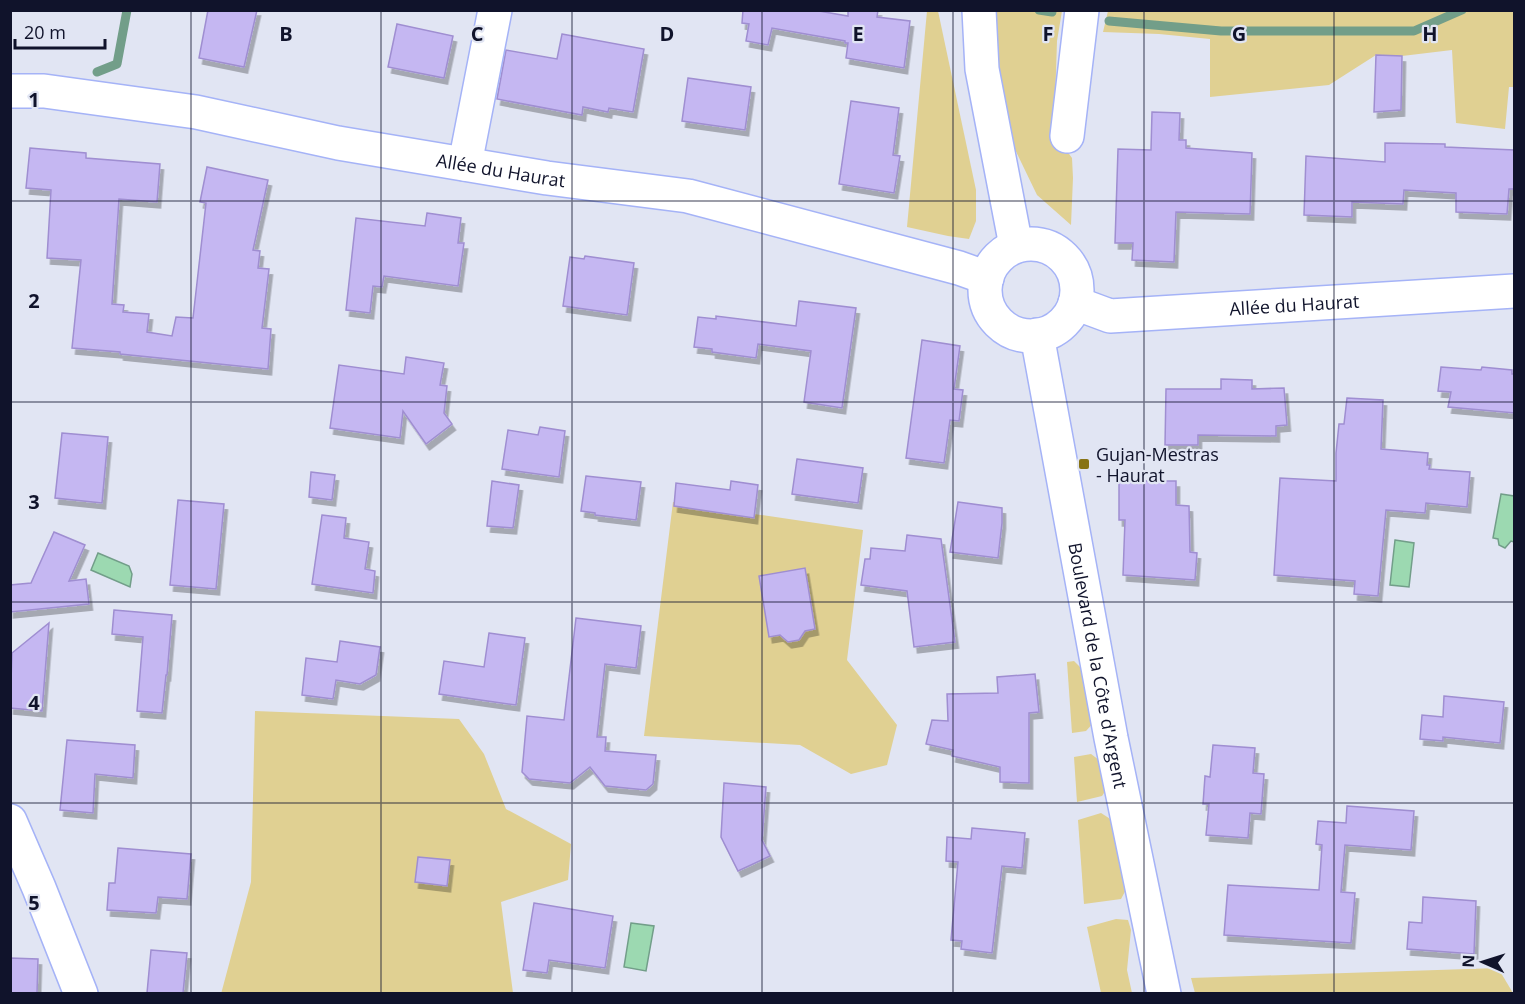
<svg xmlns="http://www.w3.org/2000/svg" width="1525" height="1004" viewBox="0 0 1525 1004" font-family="'Open Sans',sans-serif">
<defs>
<filter id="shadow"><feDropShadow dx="3.5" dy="6" stdDeviation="0" flood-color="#0004"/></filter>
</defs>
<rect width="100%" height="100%" fill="#e1e5f3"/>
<!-- green -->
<g fill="#e0d092">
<polygon points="927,11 938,11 976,190 976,221 969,239 948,236 907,227"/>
<polygon points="991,11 1062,11 1057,41 1054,133 1072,158 1073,178 1071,225 1037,195 1010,139"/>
<polygon points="1347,11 1514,11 1514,87 1509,87 1505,129 1456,123 1452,50 1402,56 1376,55 1329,85 1210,97 1210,39 1159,34 1103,32 1108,11"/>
<polygon points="673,502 863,530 847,660 897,725 887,765 851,774 800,745 644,736"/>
<polygon points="1074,661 1084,671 1095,721 1086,731 1072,733 1067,662"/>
<polygon points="255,711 459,719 484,754 506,809 571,844 568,880 501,902 513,993 221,994 251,882"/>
<polygon points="1091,754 1103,763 1108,787 1102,796 1077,802 1074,757"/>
<polygon points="1101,813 1115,822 1129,884 1121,899 1084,904 1078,820"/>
<polygon points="1116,919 1128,920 1131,930 1127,970 1132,993 1101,993 1087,927"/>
<polygon points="1498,968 1513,993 1195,993 1191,978"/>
</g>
<!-- water -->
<g fill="#9cd9b1" stroke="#729e89" stroke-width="1.5">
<polygon points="1501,494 1514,496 1514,542 1511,541 1505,548 1499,545 1498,539 1493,538"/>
<polygon points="1395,540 1414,543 1409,587 1390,585"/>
<polygon points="98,553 129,566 132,574 130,587 91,570"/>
<polygon points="631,923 654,926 646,971 624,967"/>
</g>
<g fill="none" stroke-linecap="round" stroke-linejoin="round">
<!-- stream -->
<g stroke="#729e89" stroke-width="9">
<polyline points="1039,10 1052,12"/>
<polyline points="1109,21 1221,31 1414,31 1462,10"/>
<polyline points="97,72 117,64 127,10"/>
</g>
</g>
<!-- building -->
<g fill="#c5b7f2" stroke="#9f8ed1" stroke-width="1.5" filter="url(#shadow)">
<polygon points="208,10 257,10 244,67 199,58"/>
<polygon points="743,10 813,10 848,16 848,10 878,10 877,17 910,21 904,68 846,58 848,43 845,43 845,41 772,28 768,45 746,41 749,24 742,23"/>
<polygon points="397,24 453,36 444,78 388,67"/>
<polygon points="562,34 644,49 633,112 609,108 608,112 583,107 582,115 497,99 506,50 557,59"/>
<polygon points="1376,55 1402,56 1401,110 1374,112"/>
<polygon points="688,78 751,87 745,130 682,121"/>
<polygon points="851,101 899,108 893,155 900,156 894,193 839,184"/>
<polygon points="1152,112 1180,113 1179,140 1186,140 1186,148 1252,153 1250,214 1176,212 1174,262 1132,260 1133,243 1115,243 1118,149 1151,150"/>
<polygon points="1385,143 1445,144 1445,147 1515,150 1514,189 1509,189 1507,214 1456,212 1456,193 1404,190 1403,204 1352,202 1352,217 1304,215 1306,156 1385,162"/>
<polygon points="30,148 86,153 86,158 160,164 157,202 119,199 112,304 124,305 123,312 149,314 147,332 172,336 176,317 193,318 206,203 200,202 207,167 268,180 253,250 260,251 258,268 269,269 262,328 271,329 268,369 120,354 120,352 72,348 81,260 47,258 51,190 26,188"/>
<polygon points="427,213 461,218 458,243 464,243 458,286 384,276 382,287 373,286 370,313 346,310 356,218 425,226"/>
<polygon points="585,256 634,263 627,315 563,306 570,257 584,259"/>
<polygon points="799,301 856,308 842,408 804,402 811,351 758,344 756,358 712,352 712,349 694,347 698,317 716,319 716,316 796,326"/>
<polygon points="922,340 960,346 954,389 963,390 959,421 950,420 944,463 906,458"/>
<polygon points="406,357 444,363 440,385 447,386 444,413 452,424 426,444 403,411 400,438 330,428 339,365 404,374"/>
<polygon points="1441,367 1481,370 1482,367 1512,370 1512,374 1515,374 1515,413 1448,407 1451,392 1438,391"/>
<polygon points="1221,379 1252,380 1252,389 1284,388 1287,425 1276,426 1276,436 1198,435 1198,445 1165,445 1166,389 1221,389"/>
<polygon points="1347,398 1383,400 1381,449 1428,453 1427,465 1430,465 1429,469 1470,472 1467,507 1426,503 1425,513 1386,510 1378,596 1354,594 1355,581 1274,575 1280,478 1336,481 1336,453 1339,424 1344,424"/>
<polygon points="540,427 565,431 559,477 502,469 508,430 538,435"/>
<polygon points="62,433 108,437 102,503 55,498"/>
<polygon points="797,459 863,468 858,503 792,494"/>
<polygon points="311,472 335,475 332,500 309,497"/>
<polygon points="586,476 641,482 636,520 595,515 595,513 581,511"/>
<polygon points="492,481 519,485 513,528 487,526"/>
<polygon points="731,481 758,485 754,518 674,506 676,483 730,490"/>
<polygon points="1119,481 1176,481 1176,505 1189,506 1190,552 1197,553 1195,580 1123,575 1125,520 1119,520"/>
<polygon points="178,500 224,504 216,589 170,585"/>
<polygon points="958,502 1002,508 1002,523 998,558 950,552"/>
<polygon points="322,515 346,518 344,538 369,542 365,569 375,571 373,593 312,584"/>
<polygon points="54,532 85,545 69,581 86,579 89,604 10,612 10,585 31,583"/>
<polygon points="907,535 941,539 955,642 914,647 907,591 861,585 865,559 870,559 871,548 905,551"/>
<polygon points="805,568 815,629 805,631 799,640 788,642 780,635 769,637 759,576"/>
<polygon points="114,610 172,615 167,675 166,675 162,713 137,711 143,637 112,634"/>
<polygon points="576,618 641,626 636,668 605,664 597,737 606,737 605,751 656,755 653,784 646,790 605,786 590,767 570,783 529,779 522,772 527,716 564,720"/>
<polygon points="49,623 42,711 10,708 12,653"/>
<polygon points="489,633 525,638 516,705 439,694 444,661 484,667"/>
<polygon points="340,641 380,647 376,675 360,684 336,680 333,699 302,695 306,658 337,662"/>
<polygon points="1035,674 1039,712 1029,713 1029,783 1000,782 1000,767 952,756 953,750 926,744 932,720 948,721 947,694 998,693 997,677"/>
<polygon points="1444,696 1504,702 1500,743 1443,737 1443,741 1420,739 1422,715 1443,717"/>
<polygon points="67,740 135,745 133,778 95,774 93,813 60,810"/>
<polygon points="1213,745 1255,748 1253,773 1264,774 1261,814 1250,813 1248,838 1206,835 1209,804 1203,804 1205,776 1210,777"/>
<polygon points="724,783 766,787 762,840 770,856 738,871 721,837"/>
<polygon points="1347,806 1414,811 1411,850 1345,845 1341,892 1355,893 1351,943 1224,935 1228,885 1319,890 1322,845 1316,844 1318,821 1346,823"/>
<polygon points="972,828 1025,833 1022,868 1002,866 992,953 961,949 962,941 951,940 958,862 946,861 947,837 971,839"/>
<polygon points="118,848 191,854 187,899 158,897 156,913 107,910 109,883 115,883"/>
<polygon points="418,857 450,860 447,886 415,882"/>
<polygon points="1423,897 1476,901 1474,954 1407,949 1409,922 1422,923"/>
<polygon points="534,903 613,916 605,968 549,960 547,973 523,970"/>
<polygon points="151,950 187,953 183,993 147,993"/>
<polygon points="10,958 38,959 37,993 10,993"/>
</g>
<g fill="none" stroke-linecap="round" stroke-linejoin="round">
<!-- minor casing -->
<g stroke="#a5b3f7" stroke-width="36">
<g id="minor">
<path id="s1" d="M10 91H44L196 112 338 143 547 178 688 196 959 268 987 278"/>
<polyline points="1067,136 1082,10"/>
<polyline points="465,164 495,10"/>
<path id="s2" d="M1075 303 1110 316 1514 291"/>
<polyline points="10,821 39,888 81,994"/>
</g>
</g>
<!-- major casing -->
<g stroke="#a5b3f7" stroke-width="36">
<g id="major">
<polyline points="979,10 982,69 1016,246"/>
<circle cx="1031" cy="290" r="46"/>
<path id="s3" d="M1037 335 1111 738 1164 994"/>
</g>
</g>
<!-- minor -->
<use href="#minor" stroke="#fff" stroke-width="33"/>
<!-- major -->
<use href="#major" stroke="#fff" stroke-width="33"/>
</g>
<!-- grid -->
<path fill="none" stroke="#10132b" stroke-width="1.5" stroke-opacity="0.55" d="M191 10V994M381 10V994M572 10V994M762 10V994M953 10V994M1144 10V994M1334 10V994M10 201H1514M10 402H1514M10 602H1514M10 803H1514"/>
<!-- markers -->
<rect fill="#877315" stroke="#e1e5f3" stroke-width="2" x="1078" y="458" width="12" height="12" rx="3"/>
<g text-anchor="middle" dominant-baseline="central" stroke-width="4.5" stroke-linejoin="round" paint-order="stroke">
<!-- street labels -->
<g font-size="18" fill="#10132b" stroke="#e1e5f3">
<text stroke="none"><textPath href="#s1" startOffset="498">Allée du Haurat</textPath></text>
<text stroke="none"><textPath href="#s2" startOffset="222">Allée du Haurat</textPath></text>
<text stroke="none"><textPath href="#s3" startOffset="336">Boulevard de la Côte d'Argent</textPath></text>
</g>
<!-- poi labels -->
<g font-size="18" fill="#10132b" stroke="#e1e5f3" text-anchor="start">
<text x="1096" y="454">Gujan-Mestras<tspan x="1096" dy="21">- Haurat</tspan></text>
</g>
</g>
<g font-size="20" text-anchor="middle" font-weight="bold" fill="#10132b" stroke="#e1e5f3" stroke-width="4.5" stroke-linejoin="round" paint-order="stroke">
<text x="286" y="41">B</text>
<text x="477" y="41">C</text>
<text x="667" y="41">D</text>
<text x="858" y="41">E</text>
<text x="1048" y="41">F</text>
<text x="1239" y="41">G</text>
<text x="1430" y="41">H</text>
<text x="34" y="107">1</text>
<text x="34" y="308">2</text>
<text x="34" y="509">3</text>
<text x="34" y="710">4</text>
<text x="34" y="910">5</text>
</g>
<!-- border -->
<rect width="1525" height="1004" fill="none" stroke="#10132b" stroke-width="24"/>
<!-- north arrow -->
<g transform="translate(1483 962) rotate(273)" stroke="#e1e5f3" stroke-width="4.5" paint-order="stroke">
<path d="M0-4.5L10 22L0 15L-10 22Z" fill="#10132b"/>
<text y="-9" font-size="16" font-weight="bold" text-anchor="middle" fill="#10132b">N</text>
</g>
<!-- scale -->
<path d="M15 39v9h90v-9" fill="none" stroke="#10132b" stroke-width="3"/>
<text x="24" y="39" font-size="18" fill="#10132b" stroke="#e1e5f3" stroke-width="4.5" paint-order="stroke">20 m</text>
</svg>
